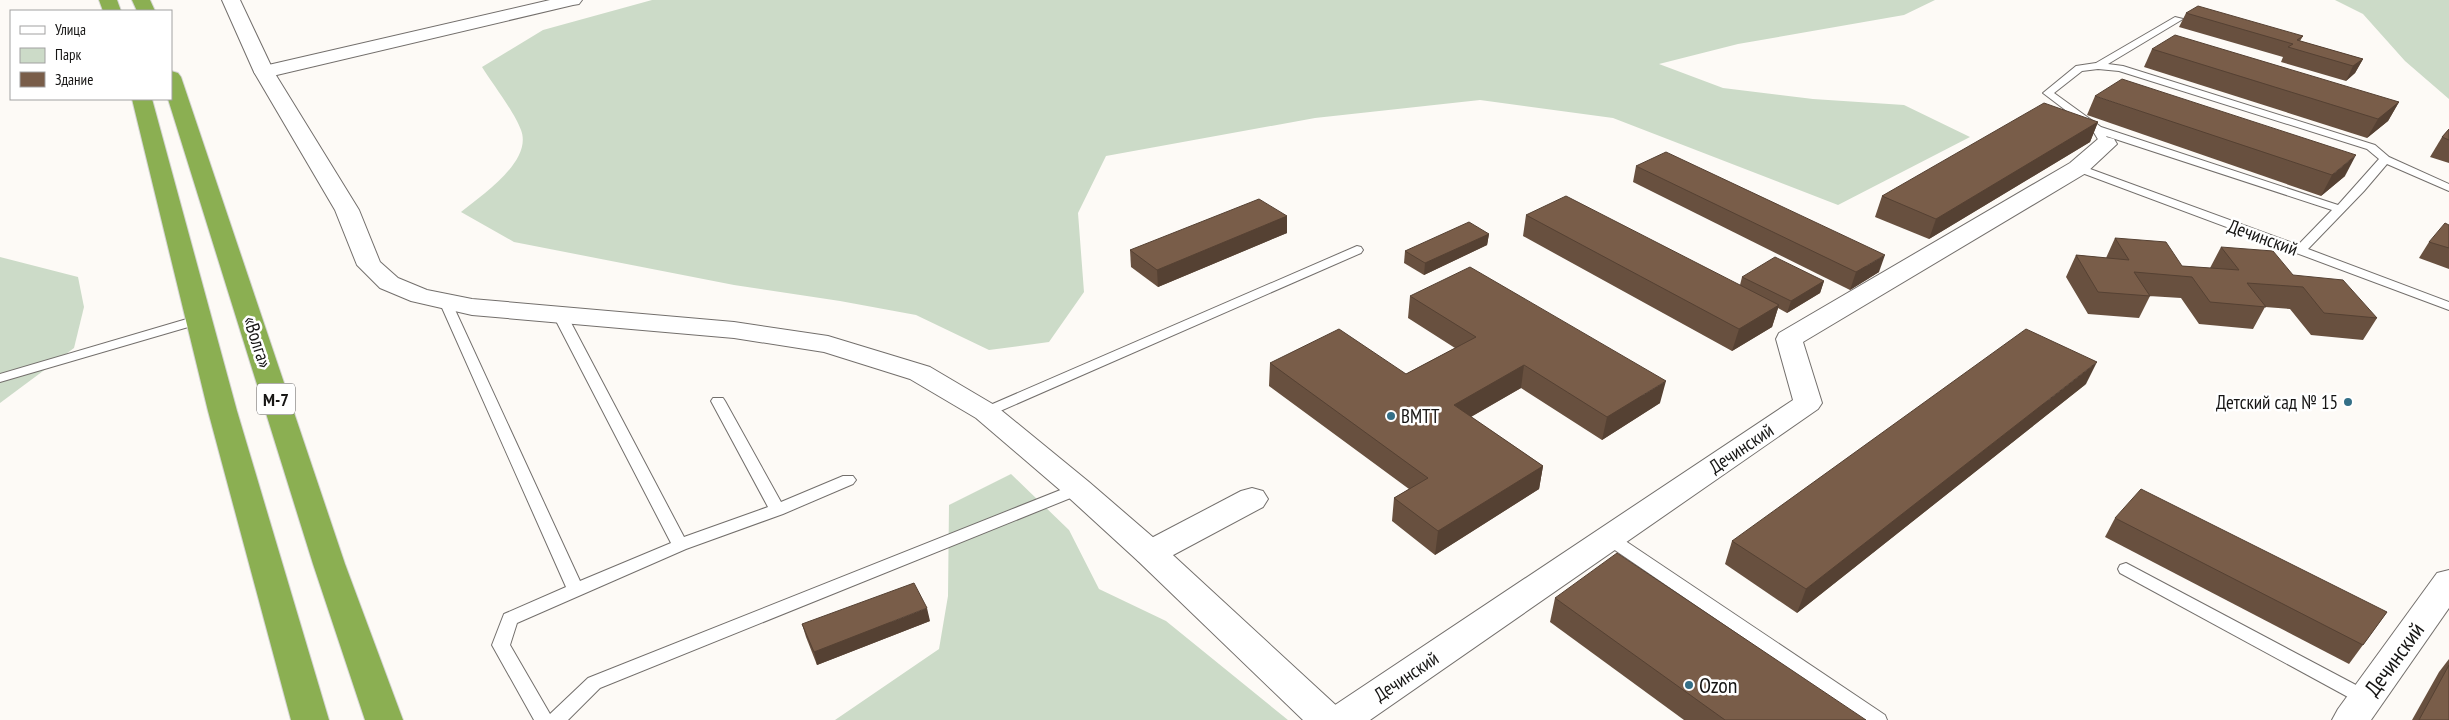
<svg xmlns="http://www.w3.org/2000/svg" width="2449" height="720" viewBox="0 0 2449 720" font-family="'PT Sans Narrow',sans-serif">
<rect width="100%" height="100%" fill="#fdfaf6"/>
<!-- green -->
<g fill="#ccdbc8">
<path d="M652 0H1935L1904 15 1738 44 1659 64 1723 88 1813 99 1904 105 1970 137 1838 205 1613 118 1480 100 1315 118 1106 156 1078 213 1084 292 1049 342 989 350 916 315 840 301 734 285 514 242 461 212C482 195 533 161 521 130 515 113 492 83 482 67L543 30Z"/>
<polygon points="2335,0 2449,0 2449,99 2405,61 2363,14"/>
<polygon points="0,257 78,277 84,307 74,348 0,403"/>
<polygon points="1011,474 1069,530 1099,589 1166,621 1288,720 835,720 939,649 948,596 949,505"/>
</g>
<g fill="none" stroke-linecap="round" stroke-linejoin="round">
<!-- lane casing -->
<g stroke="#736f6c" stroke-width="2">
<g id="lane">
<path d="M2175 17 2183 19 2108 64 2123 66 2375 145 2389 157 2449 184V191L2387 164 2364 191 2308 249 2449 302V310L2074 170V166H2082L2298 245 2332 210 2106 136 2111 144 2110 146H2102L2093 131 2043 93 2076 66 2096 63ZM2098 69 2119 71 2367 149 2379 159 2338 205 2101 127 2054 93 2082 71Z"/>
<polygon points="1357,246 1361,247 1363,250 1361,253 991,415 986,417 979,412 981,409"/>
<polygon points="445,297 451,301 580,581 671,543 553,315 555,312 560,311 567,315 684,537 768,507 711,401 713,398 723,398 725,401 781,502 843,476 853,476 856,480 853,484 783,514 686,549 517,623 510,645 550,714 588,678 1073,485 1083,485 1086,489 1083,493 600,688 568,720 534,720 492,645 504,614 566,587 439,301"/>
<polygon points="197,316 202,317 204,320 202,323 0,382 0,374"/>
<polygon points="1609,532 1615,534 1885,715 1887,720 1864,720 1603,542 1601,538 1603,534"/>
<polygon points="2126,563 2371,693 2374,698 2371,703 2365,705 2359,703 2120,573 2118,569 2120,565"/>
</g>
</g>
<!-- street casing -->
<g stroke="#736f6c" stroke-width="2">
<g id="street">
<polygon points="550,0 582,0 579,4 573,5 264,78 257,76 254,72 257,68 264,66"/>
<polygon points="2106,137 2114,139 2117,144 2086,173 1803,342 1822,403 1818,409 1370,720 1323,720 1329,709 1793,400 1776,339 1779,333 2070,163 2098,139"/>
<polygon points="1252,488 1263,491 1268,499 1263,507 1162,561 1150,565 1138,561 1134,553 1138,545 1241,491"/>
<polygon points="2449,570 2449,608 2371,720 2332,720 2338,709 2437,573"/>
</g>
</g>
<!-- secondary casing -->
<g stroke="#736f6c" stroke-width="2">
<polygon id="secondary" points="222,0 240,0 274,72 359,210 380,262 398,278 427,290 472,299 734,322 828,336 930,367 996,406 1089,482 1162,545 1340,709 1346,720 1303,720 1138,561 1067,496 976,418 910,379 824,352 734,338 472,315 411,301 380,288 357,265 335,210 254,72"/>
</g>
<!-- highway casing -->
<g stroke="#d5d5d5" stroke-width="2">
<g id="highway">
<polygon points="99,0 117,0 121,11 103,11"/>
<polygon points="132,0 150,0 155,11 137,11"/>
<polygon points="171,71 178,73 181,77 345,564 403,720 365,720 313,564 168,99 171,99"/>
<polygon points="132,99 152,99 237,411 329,720 291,720 208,411"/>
</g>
</g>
<!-- lane -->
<use href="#lane" fill="#fff" fill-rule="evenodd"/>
<!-- street -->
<use href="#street" fill="#fff" fill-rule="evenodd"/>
<!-- secondary -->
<use href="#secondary" fill="#fff" fill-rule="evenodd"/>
<!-- highway -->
<use href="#highway" fill="#8baf52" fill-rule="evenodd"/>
</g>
<!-- wall -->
<g fill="#68503f">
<polygon points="2186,13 2303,36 2300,41 2363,59 2355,73 2346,81 2281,62 2283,57 2179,27"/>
<polygon points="2152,49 2399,102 2388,121 2367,138 2144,67"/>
<polygon points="2095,96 2345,176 2321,196 2087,115"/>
<polygon points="2098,122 2090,142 1929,239 1875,217 1882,196"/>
<polygon points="2449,129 2449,163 2430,157 2442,137"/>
<polygon points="1636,166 1879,272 1850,290 1633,182"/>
<polygon points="1526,215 1740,285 1742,277 1824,281 1820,293 1787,313 1778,308 1772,327 1732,351 1523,236"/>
<polygon points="1287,216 1287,233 1158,287 1131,267 1130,250"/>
<polygon points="2449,225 2449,269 2419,258 2429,242"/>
<polygon points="1489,234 1487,245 1424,275 1404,263 1405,251"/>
<polygon points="2115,238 2182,266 2210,268 2221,247 2293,275 2377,318 2363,340 2311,335 2290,309 2265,307 2253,329 2199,324 2181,298 2149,296 2150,296 2139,318 2088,314 2066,277 2076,255 2106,258"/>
<polygon points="1410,296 1660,403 1602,440 1521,388 1471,417 1543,466 1539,489 1435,555 1392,521 1394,498 1409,489 1269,386 1270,363 1406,374 1455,348 1408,318"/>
<polygon points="2086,384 1797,613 1725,564 1732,541"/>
<polygon points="2115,518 2387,612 2349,664 2105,537"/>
<polygon points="1555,598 1866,720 1684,720 1550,622"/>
<polygon points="930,621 817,665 806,637 802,624"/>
<polygon points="2449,659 2449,720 2412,720 2439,672"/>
</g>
<!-- shaded-wall -->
<g fill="#554133">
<polygon points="2363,59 2355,73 2346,81 2353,66"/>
<polygon points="2399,102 2388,121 2367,138 2378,119"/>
<polygon points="2098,122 2090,142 1929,239 1936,219"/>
<polygon points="2356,155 2345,176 2321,196 2332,175"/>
<polygon points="1287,216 1287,233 1158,287 1157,270"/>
<polygon points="1489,234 1487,245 1424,275 1425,263"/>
<polygon points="1885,255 1879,272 1850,290 1856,272"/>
<polygon points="1824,281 1820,293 1787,313 1791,301"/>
<polygon points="1779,305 1772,327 1732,351 1739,329"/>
<polygon points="2097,362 2086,384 1797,613 1806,589"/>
<polygon points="1524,365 1521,388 1451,428 1454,405"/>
<polygon points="1666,381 1660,403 1602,440 1607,417"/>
<polygon points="1543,466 1539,489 1435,555 1438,531"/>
<polygon points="927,608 930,621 817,665 814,652"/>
</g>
<!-- building -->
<g fill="#795d49" stroke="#554133">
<polygon points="2198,6 2303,36 2297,40 2363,59 2353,66 2288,47 2293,44 2186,13"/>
<polygon points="2175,35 2399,102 2378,119 2152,49"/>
<polygon points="2122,79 2356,155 2332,175 2095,96"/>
<polygon points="2044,103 2098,122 1936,219 1882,196"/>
<polygon points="2449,129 2449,140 2442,137"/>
<polygon points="1666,152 1885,255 1856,272 1636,166"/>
<polygon points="1566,196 1779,305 1739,329 1526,215"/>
<polygon points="1259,199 1287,216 1157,270 1130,250"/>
<polygon points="1469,222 1489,234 1425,263 1405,251"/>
<polygon points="2445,223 2449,225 2449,248 2429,242"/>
<polygon points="2115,238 2166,242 2182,266 2239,270 2221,247 2273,251 2293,275 2343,280 2377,318 2324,313 2303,287 2247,283 2266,307 2210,302 2192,277 2134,272 2150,296 2098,292 2076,255 2129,260"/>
<polygon points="1775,257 1824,281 1791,301 1742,277"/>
<polygon points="1470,267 1666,381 1607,417 1524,365 1454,405 1543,466 1438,531 1394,498 1428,478 1270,363 1339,329 1406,374 1476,337 1410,296"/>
<polygon points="2026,329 2097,362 1806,589 1732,541"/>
<polygon points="2141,489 2387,612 2363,645 2115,518"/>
<polygon points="1617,553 1866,720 1725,720 1555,598"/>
<polygon points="914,583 927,608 814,652 802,624"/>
<polygon points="2449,665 2449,720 2419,720"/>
</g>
<!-- markers -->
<g fill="#346f87" stroke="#fff" stroke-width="2">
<circle cx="2348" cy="402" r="5"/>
<circle cx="1391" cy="416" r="5"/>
<circle cx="1689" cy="685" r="5"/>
</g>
<g text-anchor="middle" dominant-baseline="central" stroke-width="5" stroke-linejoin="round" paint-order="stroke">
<!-- shield labels -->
<rect fill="#fff" stroke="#5c5b5a" stroke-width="1" x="257" y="383.5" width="38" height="31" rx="4"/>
<g font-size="18" font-weight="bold" fill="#161514">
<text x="276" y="399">М-7</text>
</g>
<!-- street labels -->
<g font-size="19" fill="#161514" stroke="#fff">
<text transform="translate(2263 237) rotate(20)">Дечинский</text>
<text transform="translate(258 342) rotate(72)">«Волга»</text>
<text transform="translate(1741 448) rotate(-34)">Дечинский</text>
<text transform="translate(1406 676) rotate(-34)">Дечинский</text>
</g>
<!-- poi labels -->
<g font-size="19" fill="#161514" stroke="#fff" text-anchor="end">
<text x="2338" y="402">Детский сад № 15</text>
<text x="1401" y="416" text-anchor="start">ВМТТ</text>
</g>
<!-- near-street labels -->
<g font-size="22" fill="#161514" stroke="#fff">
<text transform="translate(2394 659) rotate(-54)">Дечинский</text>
</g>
<!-- near-poi labels -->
<g font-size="22" fill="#161514" stroke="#fff" text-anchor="start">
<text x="1699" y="685">Ozon</text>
</g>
</g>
<!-- legend -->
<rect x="10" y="10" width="162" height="90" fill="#ffffff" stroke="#a2a1a1"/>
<rect x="20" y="26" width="25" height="8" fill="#ffffff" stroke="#a2a1a1"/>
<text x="55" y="35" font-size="15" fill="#161514">Улица</text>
<rect x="20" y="48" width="25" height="15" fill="#ccdbc8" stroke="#a2a1a1"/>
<text x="55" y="60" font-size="15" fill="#161514">Парк</text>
<rect x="20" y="72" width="25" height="15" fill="#795d49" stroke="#a2a1a1"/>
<text x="55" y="85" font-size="15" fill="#161514">Здание</text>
</svg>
